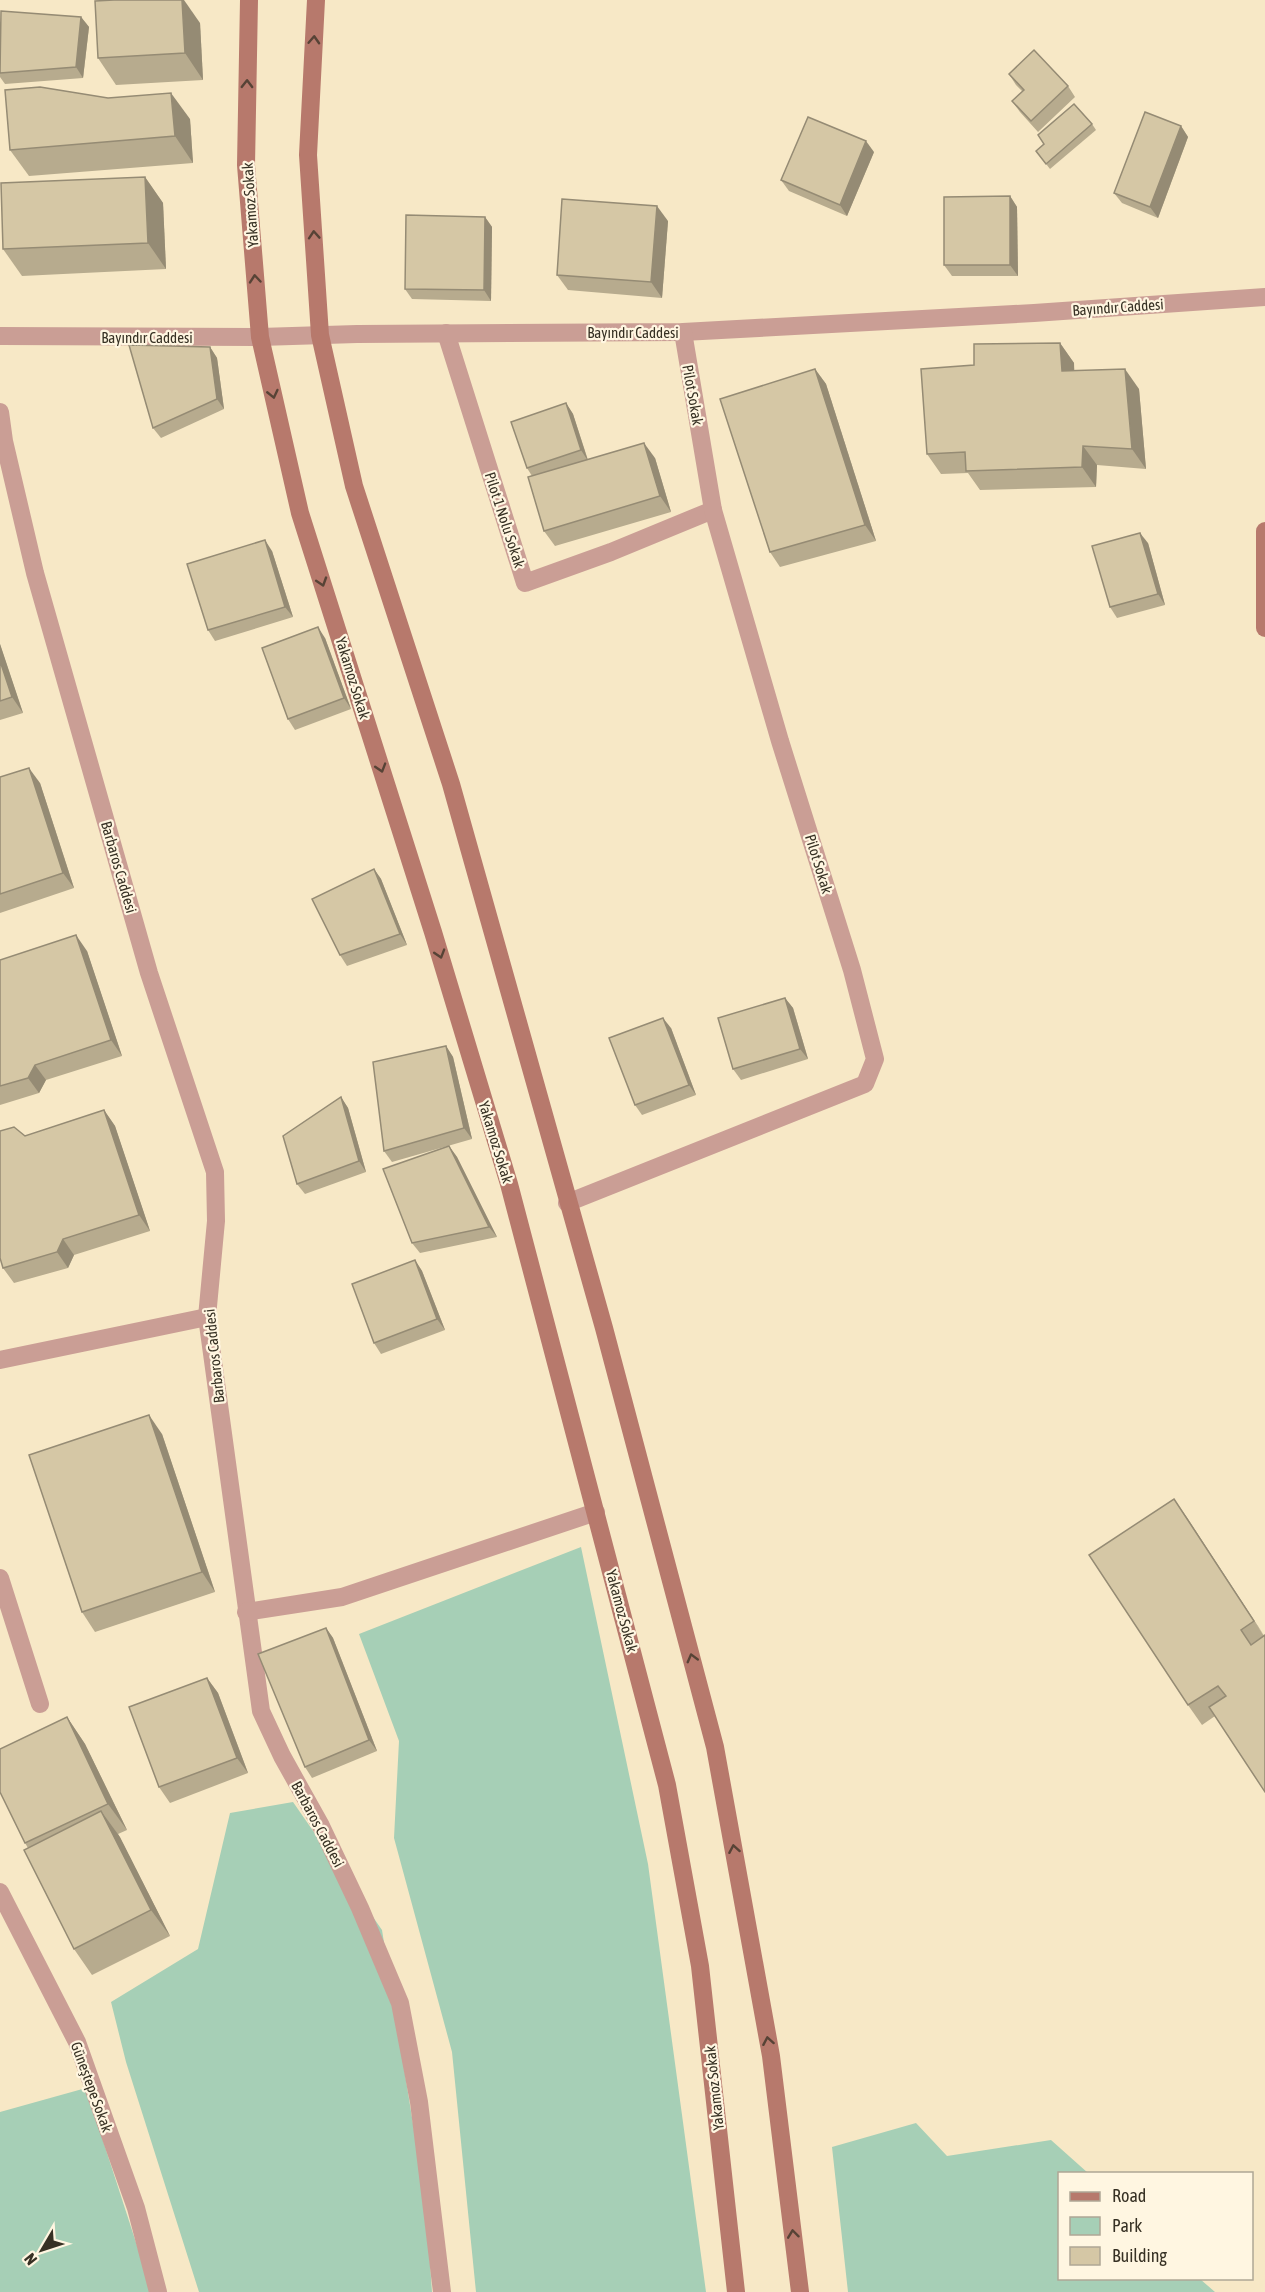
<svg xmlns="http://www.w3.org/2000/svg" width="1265" height="2292" viewBox="0 0 1265 2292" font-family="'Asap Condensed',sans-serif">
<rect width="100%" height="100%" fill="#f7e8c6"/>
<!-- green -->
<g fill="#a6cfb6">
<polygon points="581,1547 648,1864 706,2292 476,2292 452,2052 394,1838 399,1741 359,1634"/>
<polygon points="293,1802 382,1930 426,2205 432,2292 199,2292 126,2062 111,2002 198,1949 230,1813"/>
<polygon points="86,2088 152,2292 0,2292 0,2112"/>
<polygon points="916,2123 947,2156 1051,2140 1088,2173 1060,2174 1060,2278 1200,2279 1215,2292 848,2292 832,2147"/>
</g>
<g fill="none" stroke-linecap="round" stroke-linejoin="round">
<!-- street -->
<g stroke="#ca9e95" stroke-width="18">
<polyline points="446,333 525,583 611,552 713,510"/>
<polyline points="0,336 260,337 357,334 683,332 1034,313 1265,297"/>
<polyline points="0,412 4,441 35,573 149,973 215,1172 216,1221 207,1317 261,1711 282,1756 321,1826 360,1908 400,2003 419,2102 442,2292"/>
<polyline points="567,1203 865,1084 875,1059 852,970 780,741 713,510 683,332"/>
<polyline points="0,1360 207,1317"/>
<polyline points="0,1578 40,1704"/>
<polyline points="246,1612 342,1597 596,1512"/>
<polyline points="0,1892 77,2042 136,2208 158,2292"/>
</g>
<!-- secondary -->
<g stroke="#b7796c" stroke-width="18">
<polyline points="249,0 246,165 260,337 300,513 433,932 509,1184 667,1785 700,1966 736,2292"/>
<polyline points="316,0 308,155 320,335 354,486 451,784 604,1328 715,1747 771,2056 800,2292"/>
<polyline points="1265,531 1265,628"/>
</g>
</g>
<!-- wall -->
<g fill="#b7ab8e">
<polygon points="81,17 89,27 83,78 5,84 0,77 0,22"/>
<polygon points="200,23 203,80 116,85 98,58"/>
<polygon points="1009,74 1068,86 1075,97 1038,132 1020,112 1012,101 1023,92 1016,85"/>
<polygon points="190,119 193,163 29,176 10,150"/>
<polygon points="1092,124 1096,130 1050,169 1036,151"/>
<polygon points="1181,126 1188,137 1158,218 1122,203 1114,193"/>
<polygon points="874,152 847,216 789,191 781,180"/>
<polygon points="145,177 163,203 166,269 22,276 3,249"/>
<polygon points="1010,196 1017,207 1018,276 952,276 944,265"/>
<polygon points="485,217 492,227 491,301 412,299 405,289"/>
<polygon points="668,221 662,298 568,290 557,275"/>
<polygon points="1060,343 1074,363 1074,370 1139,389 1146,469 1097,465 1096,487 980,490 968,473 941,474 927,454 974,365"/>
<polygon points="210,347 217,358 224,409 161,438 153,428"/>
<polygon points="815,369 826,384 876,541 780,567 770,552"/>
<polygon points="566,403 573,414 588,460 655,458 671,512 555,546 544,531 532,476 527,468"/>
<polygon points="1148,543 1165,605 1117,618 1110,607"/>
<polygon points="272,551 293,617 215,641 208,630"/>
<polygon points="325,638 351,709 295,730 288,719"/>
<polygon points="0,644 23,713 0,720"/>
<polygon points="0,777 40,783 74,888 0,913"/>
<polygon points="374,869 381,879 407,945 347,966 340,955"/>
<polygon points="87,951 122,1056 46,1080 39,1093 0,1105 0,960"/>
<polygon points="785,998 793,1008 808,1059 741,1080 733,1069"/>
<polygon points="671,1028 696,1095 642,1115 635,1105"/>
<polygon points="446,1046 453,1057 472,1139 392,1162 384,1151"/>
<polygon points="341,1097 348,1108 366,1172 305,1194 297,1184"/>
<polygon points="104,1110 115,1126 150,1231 74,1255 68,1268 14,1283 3,1268 25,1136"/>
<polygon points="449,1146 457,1157 497,1237 420,1253 412,1243"/>
<polygon points="415,1260 422,1271 445,1330 381,1354 374,1343"/>
<polygon points="162,1434 215,1592 95,1632 82,1612"/>
<polygon points="1174,1499 1264,1636 1215,1716 1202,1725 1188,1705"/>
<polygon points="326,1628 333,1638 377,1751 312,1778 305,1767"/>
<polygon points="207,1678 218,1693 248,1773 170,1803 159,1787"/>
<polygon points="67,1717 85,1744 127,1830 118,1834 170,1936 92,1975 74,1949 28,1848 25,1843"/>
</g>
<!-- shaded-wall -->
<g fill="#958b74">
<polygon points="182,0 184,0 200,23 203,80 185,53"/>
<polygon points="81,17 89,27 83,78 76,67"/>
<polygon points="171,93 190,119 193,163 175,136"/>
<polygon points="1181,126 1188,137 1158,218 1150,207"/>
<polygon points="866,141 874,152 847,216 840,205"/>
<polygon points="145,177 163,203 166,269 148,243"/>
<polygon points="1010,196 1017,207 1018,276 1010,265"/>
<polygon points="657,206 668,221 662,298 651,282"/>
<polygon points="485,217 492,227 491,301 484,290"/>
<polygon points="1060,343 1074,363 1075,390 1062,371"/>
<polygon points="210,347 217,358 224,409 217,399"/>
<polygon points="815,369 826,384 876,541 865,525"/>
<polygon points="1125,369 1139,389 1146,469 1132,449"/>
<polygon points="566,403 573,414 588,461 581,450"/>
<polygon points="644,443 655,458 671,512 660,496"/>
<polygon points="1083,446 1097,465 1096,487 1082,467"/>
<polygon points="1140,533 1148,543 1165,605 1158,594"/>
<polygon points="265,540 272,551 293,617 285,607"/>
<polygon points="318,627 325,638 351,709 344,698"/>
<polygon points="0,644 23,713 12,697 0,661"/>
<polygon points="29,768 40,783 74,888 63,873"/>
<polygon points="374,869 381,879 407,945 400,934"/>
<polygon points="76,935 87,951 122,1056 111,1040"/>
<polygon points="785,998 793,1008 808,1059 800,1049"/>
<polygon points="663,1018 671,1028 696,1095 689,1085"/>
<polygon points="446,1046 453,1057 472,1139 464,1128"/>
<polygon points="35,1065 46,1080 39,1093 28,1078"/>
<polygon points="341,1097 348,1108 366,1172 359,1161"/>
<polygon points="104,1110 115,1126 150,1231 139,1215"/>
<polygon points="449,1146 457,1157 497,1237 489,1227"/>
<polygon points="63,1239 74,1255 68,1268 57,1252"/>
<polygon points="415,1260 422,1271 445,1330 437,1319"/>
<polygon points="149,1415 162,1434 215,1592 202,1572"/>
<polygon points="1174,1499 1188,1519 1265,1637 1254,1621"/>
<polygon points="326,1628 333,1638 377,1751 369,1740"/>
<polygon points="207,1678 218,1693 248,1773 237,1758"/>
<polygon points="67,1717 85,1744 127,1830 108,1804"/>
<polygon points="101,1811 120,1837 170,1936 151,1910"/>
</g>
<!-- building -->
<g fill="#d5c7a5" stroke="#958b74" stroke-width="1.5">
<polygon points="114,0 182,0 185,53 98,58 95,1"/>
<polygon points="1,11 81,17 76,67 0,73"/>
<polygon points="1034,50 1068,86 1031,121 1012,101 1024,90 1009,74"/>
<polygon points="40,87 108,98 171,93 175,136 10,150 5,90"/>
<polygon points="1074,104 1092,124 1046,164 1036,151 1044,144 1038,135"/>
<polygon points="1145,112 1181,126 1150,207 1114,193"/>
<polygon points="808,117 866,141 840,205 781,180"/>
<polygon points="145,177 148,243 3,249 1,183"/>
<polygon points="1010,196 1010,265 944,265 944,197"/>
<polygon points="562,199 657,206 651,282 557,275"/>
<polygon points="406,215 485,217 484,290 405,289"/>
<polygon points="1060,343 1062,371 1125,369 1132,449 1083,446 1082,467 966,471 965,452 927,454 921,369 974,365 974,344"/>
<polygon points="129,345 210,347 217,399 153,428"/>
<polygon points="815,369 865,525 770,552 720,399"/>
<polygon points="566,403 581,450 527,468 511,422"/>
<polygon points="644,443 660,496 544,531 528,477"/>
<polygon points="1140,533 1158,594 1110,607 1092,546"/>
<polygon points="265,540 285,607 208,630 187,564"/>
<polygon points="318,627 344,698 288,719 262,648"/>
<polygon points="0,661 12,697 0,701"/>
<polygon points="29,768 63,873 0,894 0,777"/>
<polygon points="374,869 400,934 340,955 312,899"/>
<polygon points="76,935 111,1040 35,1065 28,1078 0,1086 0,960"/>
<polygon points="785,998 800,1049 733,1069 718,1018"/>
<polygon points="663,1018 689,1085 635,1105 609,1038"/>
<polygon points="446,1046 464,1128 384,1151 373,1062"/>
<polygon points="341,1097 359,1161 297,1184 283,1136"/>
<polygon points="104,1110 139,1215 63,1239 57,1252 3,1268 0,1258 0,1131 14,1127 25,1136"/>
<polygon points="449,1146 489,1227 412,1243 383,1169"/>
<polygon points="415,1260 437,1319 374,1343 352,1284"/>
<polygon points="149,1415 202,1572 82,1612 29,1455"/>
<polygon points="1174,1499 1254,1621 1241,1630 1251,1645 1265,1635 1265,1792 1209,1707 1226,1696 1218,1686 1188,1705 1089,1555"/>
<polygon points="326,1628 369,1740 305,1767 258,1654"/>
<polygon points="207,1678 237,1758 159,1787 129,1707"/>
<polygon points="67,1717 108,1804 25,1843 0,1792 0,1749"/>
<polygon points="101,1811 151,1910 74,1949 24,1850"/>
</g>
<!-- one-way arrows -->
<defs><path id="oneway-chevron" d="M-2-3.5L2.5 0L-2 3.5" fill="none" stroke-width="1.6" stroke-linecap="round" stroke-linejoin="round" transform="scale(1.5)"/></defs>
<g stroke="#574336">
<use href="#oneway-chevron" transform="translate(314 40) rotate(-87)"/>
<use href="#oneway-chevron" transform="translate(247 84) rotate(-89)"/>
<use href="#oneway-chevron" transform="translate(314 235) rotate(-94)"/>
<use href="#oneway-chevron" transform="translate(255 279) rotate(-95)"/>
<use href="#oneway-chevron" transform="translate(273 394) rotate(77)"/>
<use href="#oneway-chevron" transform="translate(322 582) rotate(72)"/>
<use href="#oneway-chevron" transform="translate(381 768) rotate(73)"/>
<use href="#oneway-chevron" transform="translate(440 954) rotate(73)"/>
<use href="#oneway-chevron" transform="translate(692 1658) rotate(-105)"/>
<use href="#oneway-chevron" transform="translate(734 1849) rotate(-100)"/>
<use href="#oneway-chevron" transform="translate(768 2041) rotate(-100)"/>
<use href="#oneway-chevron" transform="translate(793 2234) rotate(-97)"/>
</g>
<g text-anchor="middle" dominant-baseline="central" stroke-width="4.5" stroke-linejoin="round" paint-order="stroke">
<!-- street labels -->
<g font-size="15" fill="#373124" stroke="#fff6e1">
<text transform="translate(250 205) rotate(-94)">Yakamoz Sokak</text>
<text transform="translate(1118 307) rotate(-4)">Bayındır Caddesi</text>
<text x="633" y="332">Bayındır Caddesi</text>
<text x="147" y="337">Bayındır Caddesi</text>
<text transform="translate(693 395) rotate(80)">Pilot Sokak</text>
<text transform="translate(505 520) rotate(72)">Pilot 1 Nolu Sokak</text>
<text transform="translate(353 678) rotate(73)">Yakamoz Sokak</text>
<text transform="translate(819 864) rotate(73)">Pilot Sokak</text>
<text transform="translate(119 867) rotate(74)">Barbaros Caddesi</text>
<text transform="translate(496 1142) rotate(73)">Yakamoz Sokak</text>
<text transform="translate(214 1356) rotate(-96)">Barbaros Caddesi</text>
<text transform="translate(622 1611) rotate(75)">Yakamoz Sokak</text>
<text transform="translate(318 1824) rotate(62)">Barbaros Caddesi</text>
<text transform="translate(92 2087) rotate(70)">Güneştepe Sokak</text>
<text transform="translate(714 2088) rotate(-96)">Yakamoz Sokak</text>
</g>
</g>
<!-- legend -->
<rect x="1058" y="2172" width="195" height="108" fill="#fff6e1" stroke="#afa795" stroke-width="1.5"/>
<rect x="1070" y="2192" width="30" height="9" fill="#b7796c" stroke="#afa795" stroke-width="1.5"/>
<text x="1112" y="2202" font-size="18" fill="#373124">Road</text>
<rect x="1070" y="2217" width="30" height="18" fill="#a6cfb6" stroke="#afa795" stroke-width="1.5"/>
<text x="1112" y="2232" font-size="18" fill="#373124">Park</text>
<rect x="1070" y="2247" width="30" height="18" fill="#d5c7a5" stroke="#afa795" stroke-width="1.5"/>
<text x="1112" y="2262" font-size="18" fill="#373124">Building</text>
<!-- north arrow -->
<g transform="translate(42 2250) rotate(231)" stroke="#fff6e1" stroke-width="4.5" paint-order="stroke">
<path d="M0-4.5L10 22L0 15L-10 22Z" fill="#373124"/>
<text y="-9" font-size="16" font-weight="bold" text-anchor="middle" fill="#373124">N</text>
</g>
</svg>
